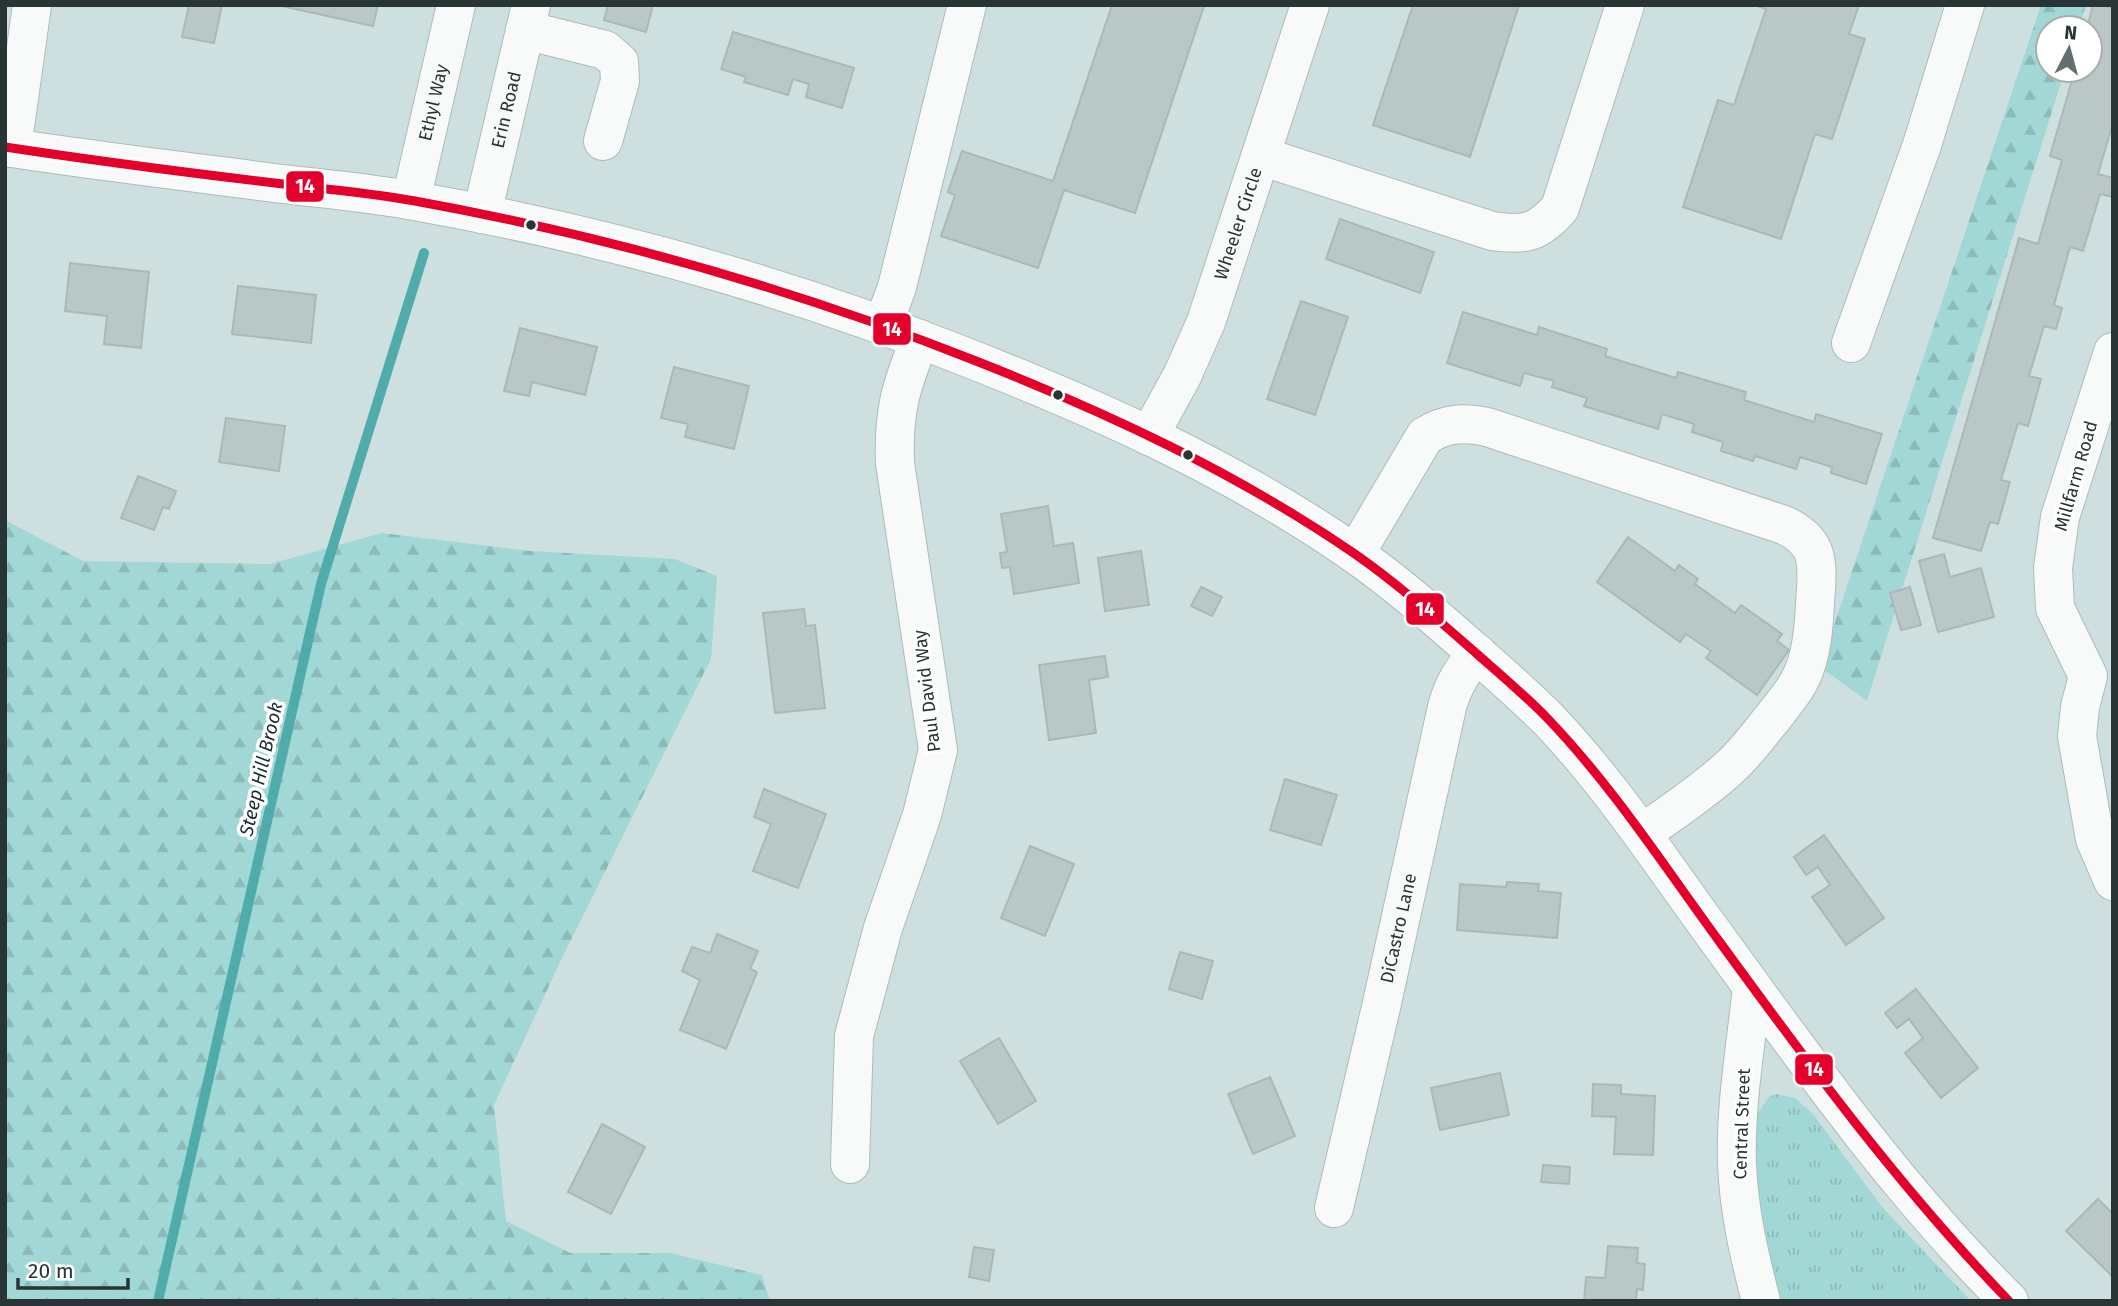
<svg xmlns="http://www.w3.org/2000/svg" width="2118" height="1306" viewBox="0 0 2118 1306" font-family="'Fira Sans',sans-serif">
<defs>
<pattern id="grass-tufts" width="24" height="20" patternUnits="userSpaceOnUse" patternTransform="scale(1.75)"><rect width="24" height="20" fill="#a1d8d6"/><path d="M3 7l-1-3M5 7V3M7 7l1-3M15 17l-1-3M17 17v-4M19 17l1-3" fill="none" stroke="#8bbab8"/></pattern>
<pattern id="forest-firs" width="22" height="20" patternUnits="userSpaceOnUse" patternTransform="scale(1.75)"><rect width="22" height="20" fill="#a1d8d6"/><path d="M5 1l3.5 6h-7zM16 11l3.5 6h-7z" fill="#8bbab8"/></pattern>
</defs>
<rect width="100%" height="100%" fill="#cedfdf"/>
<!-- grass -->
<polygon fill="url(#grass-tufts)" points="1777,1094 1795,1098 1813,1114 1883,1208 1971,1301 1775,1301 1754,1206 1756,1115 1770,1096"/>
<!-- forest -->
<g fill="url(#forest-firs)">
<polygon points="2041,5 2086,5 2079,28 2048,28 2048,70 2065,70 1867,701 1820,667"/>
<polygon points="5,520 83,561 270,564 382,533 530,551 675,559 717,576 711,659 561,960 494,1105 506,1221 570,1253 670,1253 762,1275 770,1301 5,1301"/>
</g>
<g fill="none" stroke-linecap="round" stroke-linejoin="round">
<!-- stream -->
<polyline stroke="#50acaa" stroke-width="10" points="158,1301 321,584 424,253"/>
</g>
<!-- building -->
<g fill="#bac7c7" stroke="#abb8b8" stroke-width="2">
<polygon points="189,5 222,5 214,43 182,37"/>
<polygon points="277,5 378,5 373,26"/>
<polygon points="608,5 653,5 646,32 604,20"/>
<polygon points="1112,5 1204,6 1135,213 1064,190 1038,268 941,236 955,195 948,192 962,151 1053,181"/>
<polygon points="1413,5 1519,5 1470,157 1373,125"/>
<polygon points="1754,5 1859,5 1849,34 1865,39 1832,139 1815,134 1781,239 1683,207 1718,100 1734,105 1766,9"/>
<polygon points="2093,5 2113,7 2113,123 2098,174 2113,178 2113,197 2100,194 2083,251 2070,247 2054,305 2062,308 2056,329 2044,326 2029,376 2041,379 2028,426 2018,423 2001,480 2010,482 1998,524 1990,522 1981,551 1933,538 2019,238 2038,244 2062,160 2050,156 2075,70 2090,70 2090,28 2087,28"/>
<polygon points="733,32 854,68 842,108 806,97 809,84 793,79 788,95 744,82 746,77 721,69"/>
<polygon points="1340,219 1434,252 1420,293 1326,259"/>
<polygon points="70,263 149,272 141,348 104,344 107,316 65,311"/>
<polygon points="238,286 316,295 311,343 232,334"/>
<polygon points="1301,301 1348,317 1315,415 1267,399"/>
<polygon points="1463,312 1537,335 1539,327 1607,349 1605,356 1676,378 1678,372 1746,392 1744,400 1814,422 1816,414 1882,434 1866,484 1831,473 1832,467 1800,457 1796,469 1755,456 1753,461 1721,451 1723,442 1692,432 1694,424 1662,414 1658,429 1584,406 1587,398 1552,387 1554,381 1524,373 1520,386 1447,363"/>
<polygon points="520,328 597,347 585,395 532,382 529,396 504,391"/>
<polygon points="674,367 749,386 734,449 685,437 688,424 661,418"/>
<polygon points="226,418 285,426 279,471 219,462"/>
<polygon points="138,476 176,491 169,509 163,507 154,530 121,518"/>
<polygon points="1048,506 1054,546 1073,543 1079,583 1014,594 1010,567 1002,568 1000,553 1007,552 1001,514"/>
<polygon points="1628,537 1675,571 1679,565 1698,579 1695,584 1735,613 1741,605 1782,634 1777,641 1789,650 1757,695 1706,658 1711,651 1686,634 1680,642 1597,582"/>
<polygon points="1141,551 1149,605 1105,611 1098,558"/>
<polygon points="1944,554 1950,577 1981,568 1994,617 1938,632 1919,561"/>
<polygon points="1201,587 1222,597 1212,616 1191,606"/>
<polygon points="1910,587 1921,625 1901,630 1890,593"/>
<polygon points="804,609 806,626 815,625 825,708 775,713 763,613"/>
<polygon points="1105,656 1108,677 1089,680 1096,733 1049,740 1039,665"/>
<polygon points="1285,779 1337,795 1321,845 1270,830"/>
<polygon points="764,789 826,814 798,888 753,871 771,824 754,817"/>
<polygon points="1824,835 1884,918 1846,945 1812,897 1830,885 1818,867 1806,875 1794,857"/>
<polygon points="1030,846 1074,864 1045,936 1001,918"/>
<polygon points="1507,882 1539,884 1538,891 1561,893 1557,938 1457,930 1460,884 1506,887"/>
<polygon points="717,934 758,951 750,969 757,972 726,1049 680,1030 700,980 682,971 692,947 710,953"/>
<polygon points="1180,952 1213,961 1202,999 1169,989"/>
<polygon points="1916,989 1978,1068 1941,1098 1905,1053 1923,1038 1909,1019 1897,1028 1885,1013"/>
<polygon points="999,1038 1036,1101 998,1124 960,1061"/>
<polygon points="1500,1073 1509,1115 1440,1130 1431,1088"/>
<polygon points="1270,1077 1295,1136 1253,1154 1228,1094"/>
<polygon points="1593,1084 1621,1085 1621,1094 1655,1096 1653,1155 1614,1154 1616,1117 1592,1116"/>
<polygon points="602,1124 645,1147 611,1214 568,1192"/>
<polygon points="1543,1165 1570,1167 1569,1184 1541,1182"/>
<polygon points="2098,1199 2113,1214 2113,1277 2066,1231"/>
<polygon points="1608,1246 1638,1248 1637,1263 1645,1264 1643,1290 1637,1289 1636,1301 1584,1301 1586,1277 1605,1278"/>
<polygon points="974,1247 994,1250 989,1281 969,1277"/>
</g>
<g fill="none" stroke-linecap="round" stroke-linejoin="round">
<!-- minor casing -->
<g stroke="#adbbba" stroke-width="40">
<g id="minor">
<polyline points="525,30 605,50 619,62 620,81 603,141"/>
<polyline points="12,148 32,5"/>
<path d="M1261 156 1492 231C1525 236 1538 233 1560 208L1625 5"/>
<path id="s1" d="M411 200 456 5"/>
<path id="s2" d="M482 214 531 5"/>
<polyline points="883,325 897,287 967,5"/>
<polyline points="1851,343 1922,145 1965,5"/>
<polyline points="2113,352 2060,517 2053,568 2055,608 2088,676 2080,707 2077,736 2095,839 2113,881"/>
<path id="s3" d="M1149 436 1182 376 1206 322 1310 5"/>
<path d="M1355 554 1425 436C1446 423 1463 422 1487 427L1784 525C1816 540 1818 557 1816 590 1814 615 1814 641 1806 665 1800 685 1787 699 1775 715 1760 733 1747 752 1729 768 1703 792 1672 812 1643 833"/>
<path d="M1752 987C1746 1045 1735 1105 1737 1164 1739 1212 1749 1254 1761 1301"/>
<path d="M850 1164 854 1036 883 928 922 815 938 750 895 463C893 411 901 386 920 339"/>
<path id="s4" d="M1334 1208 1382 1003 1447 707C1453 685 1462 671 1477 653"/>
</g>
</g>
<!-- major casing -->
<g stroke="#adbbba" stroke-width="40">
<path id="major" d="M5 147C97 161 190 172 283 184 327 189 372 193 415 201 599 234 780 284 953 352 1092 406 1232 468 1355 554 1398 584 1438 619 1477 654 1501 675 1526 697 1549 720 1608 782 1655 853 1705 922 1799 1051 1895 1188 2009 1301"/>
</g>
<!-- minor -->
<use href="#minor" stroke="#f8fafa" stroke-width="38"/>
<!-- major -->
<use href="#major" stroke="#f8fafa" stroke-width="38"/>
<!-- bus-1 casing -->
<g stroke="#fff" stroke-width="14">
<path id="bus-1" d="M5 147C97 161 190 173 283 184 327 189 371 193 415 201 607 236 795 289 976 361 1108 413 1237 473 1355 554 1398 584 1437 619 1477 654 1501 675 1526 696 1549 720 1613 787 1664 866 1719 941 1810 1066 1901 1189 2009 1301"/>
</g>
<!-- bus-1 -->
<use href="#bus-1" stroke="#e4002b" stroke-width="9"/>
</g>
<!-- markers -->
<g fill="#283534" stroke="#fff" stroke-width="2.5">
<circle cx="531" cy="225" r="6"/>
<circle cx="1058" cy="395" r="6"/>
<circle cx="1188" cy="455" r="6"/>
</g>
<g text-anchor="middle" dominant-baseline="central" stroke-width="7" stroke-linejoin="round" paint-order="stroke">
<!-- street labels -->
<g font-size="18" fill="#283534" stroke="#fff">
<text stroke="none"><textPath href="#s1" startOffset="100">Ethyl Way</textPath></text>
<text stroke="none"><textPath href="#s2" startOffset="107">Erin Road</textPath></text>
<text stroke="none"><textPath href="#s3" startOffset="231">Wheeler Circle</textPath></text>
<text transform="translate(2076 476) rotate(-74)">Millfarm Road</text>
<text transform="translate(927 691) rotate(-97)">Paul David Way</text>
<text stroke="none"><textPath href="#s4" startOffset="287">DiCastro Lane</textPath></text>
<text transform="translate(1742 1124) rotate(-88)">Central Street</text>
</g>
<!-- water labels -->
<g font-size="19" font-style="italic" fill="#17302f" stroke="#fff">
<text transform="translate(261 769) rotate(-77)">Steep Hill Brook</text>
</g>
</g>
<g stroke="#fff" stroke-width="2.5">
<rect x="285" y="170" width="40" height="33" rx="7" fill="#e4002b"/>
<rect x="872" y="312" width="40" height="34" rx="7" fill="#e4002b"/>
<rect x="1405" y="592" width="40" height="34" rx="7" fill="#e4002b"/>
<rect x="1794" y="1053" width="40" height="33" rx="7" fill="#e4002b"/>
</g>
<g font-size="19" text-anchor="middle" font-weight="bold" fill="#fff">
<text x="305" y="193">14</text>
<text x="892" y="336">14</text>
<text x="1425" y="616">14</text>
<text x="1814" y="1076">14</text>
</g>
<!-- border -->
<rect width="2118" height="1306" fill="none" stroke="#283534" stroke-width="14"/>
<!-- north arrow -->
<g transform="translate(2069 49) rotate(6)"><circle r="33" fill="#ffffff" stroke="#a9aeae" stroke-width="2"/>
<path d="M0-5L12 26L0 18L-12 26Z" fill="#627070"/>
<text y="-10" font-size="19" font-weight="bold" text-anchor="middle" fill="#283534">N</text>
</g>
<!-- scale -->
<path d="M18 1278v10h110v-10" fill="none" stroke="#283534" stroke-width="3.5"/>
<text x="28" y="1278" font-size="21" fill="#283534" stroke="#ffffff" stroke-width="5" paint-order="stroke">20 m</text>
</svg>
